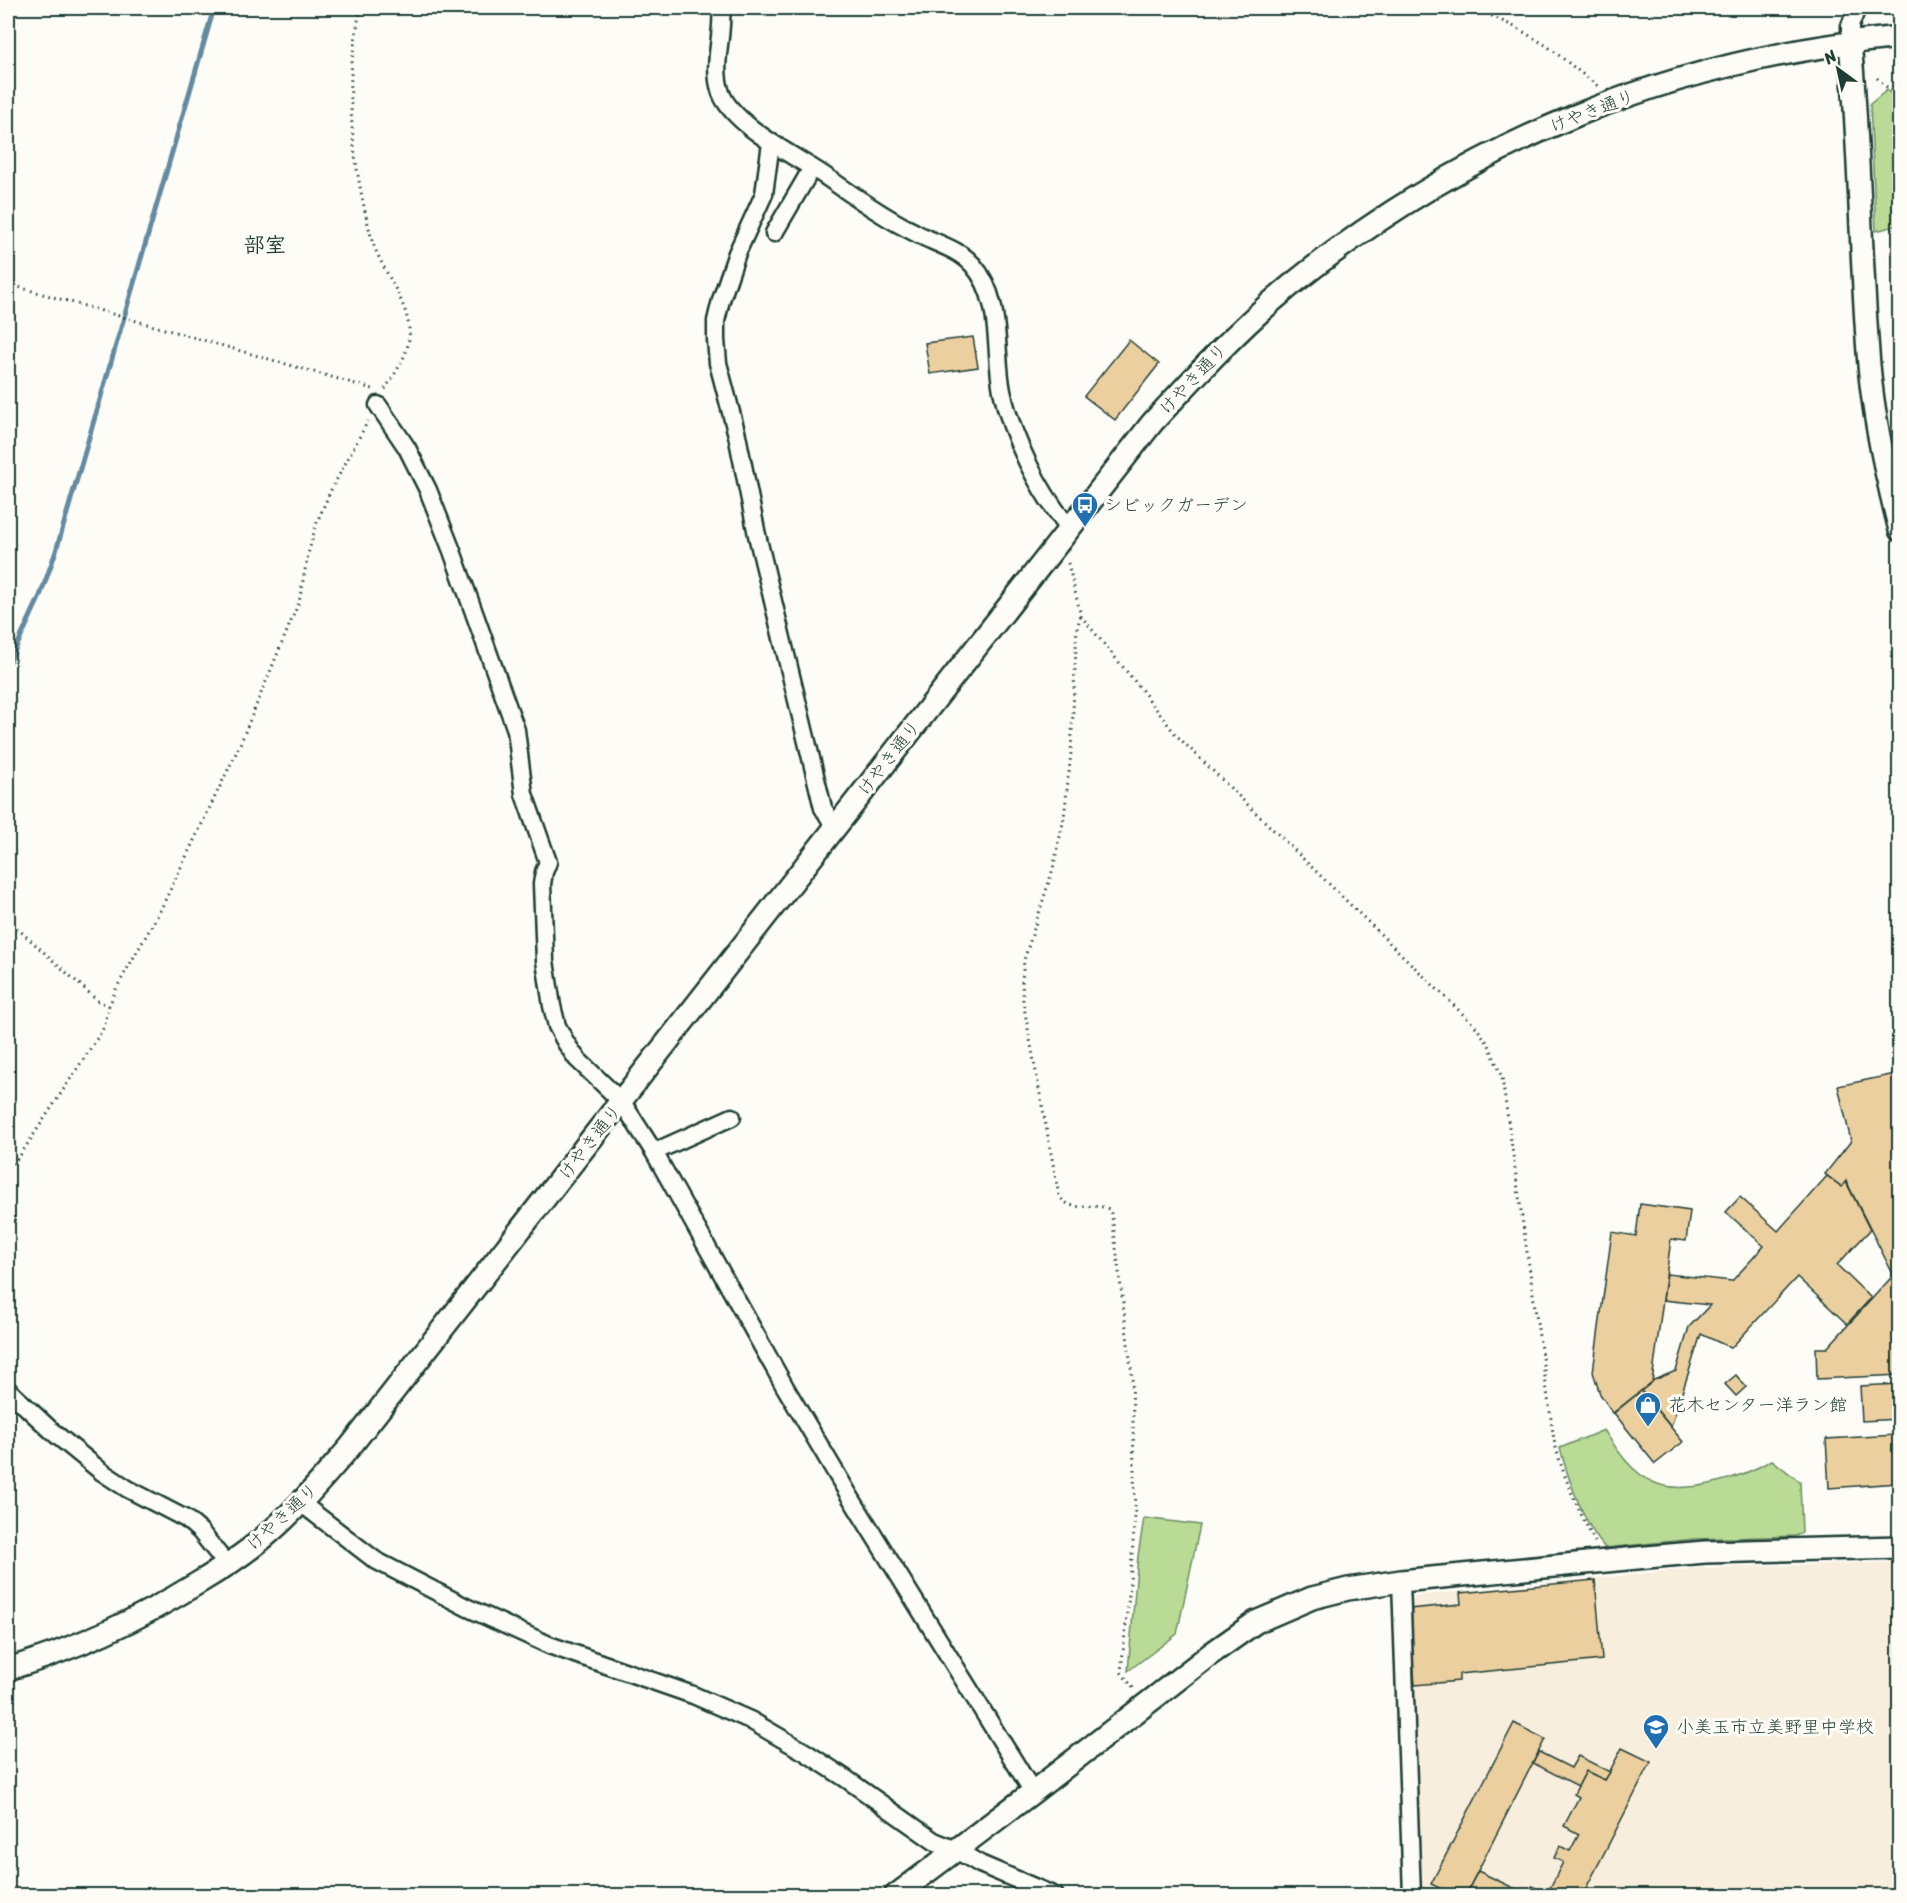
<svg xmlns="http://www.w3.org/2000/svg" width="1907" height="1903" viewBox="0 0 1907 1903" font-family="Sriracha,'Klee One',sans-serif">
<rect width="100%" height="100%" fill="#fdfcf7"/>
<filter id="ink" filterUnits="userSpaceOnUse"><feTurbulence type="fractalNoise" baseFrequency=".0167" numOctaves="2"/><feDisplacementMap in="SourceGraphic" scale="12" xChannelSelector="R" yChannelSelector="G"/><feConvolveMatrix kernelMatrix="1 2 1 2 8 2 1 2 1" color-interpolation-filters="sRGB"/></filter>
<g filter="url(#ink)">
<!-- built -->
<polygon fill="#f8eedd" points="1899,1562 1899,1895 1418,1895 1406,1605 1415,1596 1698,1568"/>
<!-- green -->
<g fill="#b9db95" stroke="#6c8c64" stroke-width="1.5">
<polygon points="1887,90 1899,102 1899,225 1876,231 1870,104"/>
<path d="M1604 1430C1617 1450 1632 1474 1655 1483 1688 1496 1743 1477 1772 1460L1800 1482 1802 1532 1796 1536 1694 1539 1605 1548C1584 1524 1568 1479 1560 1448Z"/>
<polygon points="1144,1518 1200,1525 1177,1634 1128,1671 1138,1556"/>
</g>
<g fill="none" stroke-linecap="round" stroke-linejoin="round">
<!-- stream -->
<polyline stroke="#638aa1" stroke-width="5" points="8,665 40,596 56,551 214,8"/>
</g>
<!-- building -->
<g fill="#ebcf9f" stroke="#1f3d34" stroke-width="1.5">
<polygon points="973,337 978,367 930,374 925,343"/>
<polygon points="1129,340 1159,364 1115,420 1084,396"/>
<polygon points="1900,1073 1900,1267 1893,1274 1846,1181 1842,1187 1825,1174 1851,1141 1838,1086"/>
<polygon points="1827,1176 1842,1187 1846,1182 1870,1230 1837,1265 1871,1298 1847,1324 1797,1277 1731,1348 1701,1334 1671,1427 1641,1391 1654,1380 1676,1371 1689,1327 1710,1305 1663,1300 1667,1274 1732,1281 1764,1246 1726,1212 1740,1197 1778,1231"/>
<polygon points="1640,1204 1690,1211 1686,1241 1671,1239 1652,1382 1613,1413 1600,1394 1593,1372 1612,1232 1636,1236"/>
<polygon points="1900,1268 1900,1375 1817,1379 1816,1348 1827,1348"/>
<polygon points="1736,1375 1746,1387 1736,1396 1725,1384"/>
<polygon points="1900,1384 1900,1419 1862,1421 1860,1386"/>
<polygon points="1641,1391 1683,1442 1655,1464 1614,1413"/>
<polygon points="1896,1435 1898,1483 1829,1488 1826,1439"/>
<polygon points="1595,1580 1602,1660 1459,1674 1459,1681 1415,1685 1409,1609 1461,1604 1460,1593"/>
<polygon points="1514,1723 1545,1739 1465,1896 1448,1896 1450,1893 1431,1884"/>
<polygon points="1622,1748 1651,1762 1582,1896 1528,1896 1532,1886 1547,1894 1563,1862 1554,1858 1560,1846 1570,1851 1579,1834 1564,1826 1579,1797 1574,1794 1586,1771 1605,1780"/>
<polygon points="1539,1752 1571,1768 1578,1756 1610,1772 1605,1780 1586,1771 1578,1786 1533,1763"/>
<polygon points="1478,1871 1528,1895 1465,1896"/>
</g>
<g fill="none" stroke-linecap="round" stroke-linejoin="round">
<!-- minor casing -->
<g stroke="#1f3d34" stroke-width="21">
<g id="minor">
<path d="M721 8C724 36 711 65 721 93 733 125 793 155 822 174 852 194 881 216 914 232 933 243 958 248 973 265 1003 299 994 350 1002 391 1011 435 1040 495 1070 528"/>
<polyline points="1850,42 1850,26 1857,8"/>
<polyline points="771,143 764,194 737,253 721,300 716,321 716,340 718,363 737,435 757,535 823,808 835,827"/>
<polyline points="774,233 812,168"/>
<polyline points="378,405 407,448 428,490 452,551 516,730 524,794 548,862 544,872 542,884 545,961 552,1006 557,1026 566,1043 577,1059 622,1102 654,1152 785,1387 849,1495 1033,1792"/>
<polyline points="654,1152 732,1117"/>
<polyline points="8,1390 53,1432 102,1472 128,1489 186,1519 200,1531 227,1565"/>
<polyline points="301,1503 375,1560 466,1607 549,1645 693,1695 750,1720 805,1752 845,1778 934,1841 956,1850 980,1864 1055,1896"/>
<polyline points="1401,1581 1412,1896"/>
</g>
</g>
<!-- tertiary casing -->
<g stroke="#1f3d34" stroke-width="26">
<g id="tertiary">
<path d="M1850 42C1860 149 1860 257 1869 365 1874 421 1886 476 1900 530"/>
<path d="M8 1669C75 1649 138 1620 198 1583 220 1570 242 1556 262 1539 295 1512 322 1479 350 1447L1152 423C1196 375 1240 327 1290 286 1470 141 1670 59 1900 37"/>
<polyline points="895,1896 1033,1792 1212,1653 1256,1622 1312,1598 1348,1589 1401,1581 1647,1557 1705,1552 1900,1547"/>
</g>
</g>
<!-- path -->
<g stroke="#1f3d34" stroke-width="3" stroke-dasharray="1.5 4.5" stroke-linecap="butt">
<path d="M360 8C357 30 352 53 351 76 349 130 358 187 372 240 381 269 406 298 409 328 412 351 395 373 384 391"/>
<polyline points="1475,8 1517,28 1547,46 1599,87"/>
<polyline points="1877,78 1900,99"/>
<polyline points="8,284 373,389"/>
<path d="M1068 563 1081 616 1141 689 1176 735 1476 1027 1489 1045 1502 1078 1554 1440C1563 1477 1578 1509 1595 1542"/>
<path d="M1081 616 1077 627 1071 753 1064 818 1053 869 1024 960 1022 980 1023 1002 1059 1196C1074 1215 1090 1201 1109 1209L1112 1216 1132 1375 1135 1516 1129 1595 1121 1672 1134 1689"/>
<polyline points="8,920 98,1001 109,1006"/>
<polyline points="8,1168 19,1157 98,1037 104,1027 109,1006 117,987 159,913 238,749 299,602 308,554 317,522 331,490 368,421"/>
</g>
<!-- minor -->
<use href="#minor" stroke="#fdfcf7" stroke-width="16"/>
<!-- tertiary -->
<use href="#tertiary" stroke="#fdfcf7" stroke-width="21"/>
</g>
</g>
<!-- icons -->
<defs>
<g id="bus-pin" transform="scale(1.35)"><path d="M0 17L-7.5 6A9.5 9.5 0 1 1 7.5 6Z" fill="#1f6fb2" stroke="#fdfcf7"/><path d="M-5-6H5V4H4V6H2V4H-2V6H-4V4H-5ZM-3.5-4V0h7V-4ZM-3.5 1.2v1.5H-2V1.2ZM2 1.2v1.5H3.5V1.2Z" fill="#fff"/></g>
<g id="shop-pin" transform="scale(1.35)"><path d="M0 17L-7.5 6A9.5 9.5 0 1 1 7.5 6Z" fill="#1f6fb2" stroke="#fdfcf7"/><path d="M-5-2.5h2.3a2.7 3.5 0 0 1 5.4 0H5L5.5 6h-11ZM-1.5-2.5h3a1.5 2.3 0 0 0-3 0Z" fill="#fff"/></g>
<g id="school-pin" transform="scale(1.35)"><path d="M0 17L-7.5 6A9.5 9.5 0 1 1 7.5 6Z" fill="#1f6fb2" stroke="#fdfcf7"/><path d="M0-5L7-2L0 1L-7-2ZM-4 1L0 2.5L4 1V4Q0 6-4 4Z" fill="#fff"/></g>
</defs>
<g fill-rule="evenodd">
<use href="#bus-pin" x="1085" y="505"/>
<use href="#shop-pin" x="1648" y="1405"/>
<use href="#school-pin" x="1656" y="1727"/>
</g>
<g text-anchor="middle" dominant-baseline="central" stroke-width="6" stroke-linejoin="round" paint-order="stroke">
<!-- street labels -->
<g font-size="18" fill="#1f3d34" stroke="#fdfcf7">
<text transform="translate(1592 111) rotate(-21)">けやき通り</text>
<text transform="translate(1193 379) rotate(-47)">けやき通り</text>
<text transform="translate(889 758) rotate(-52)">けやき通り</text>
<text transform="translate(590 1142) rotate(-52)">けやき通り</text>
<text transform="translate(282 1517) rotate(-43)">けやき通り</text>
</g>
<!-- poi labels -->
<g font-size="18" fill="#1f3d34" stroke="#fdfcf7" text-anchor="start">
<text x="1104" y="505">シビックガーデン</text>
<text x="1668" y="1405">花木センター洋ラン館</text>
<text x="1676" y="1727">小美玉市立美野里中学校</text>
</g>
<!-- quarter labels -->
<g font-size="21" font-weight="bold" fill="#1f3d34" stroke="#fdfcf7">
<text x="265" y="245">部室</text>
</g>
</g>
<!-- margin -->
<rect width="1907" height="1903" fill="none" stroke="#fdfcf7" stroke-width="30"/>
<rect x="15" y="15" width="1877" height="1873" fill="none" stroke="#1f3d34" stroke-width="2" filter="url(#ink)"/>
<!-- north arrow -->
<g transform="translate(1838 69) rotate(327)" stroke="#fdfcf7" stroke-width="4.5" paint-order="stroke">
<path d="M0-4.5L10 22L0 15L-10 22Z" fill="#1f3d34"/>
<text y="-9" font-size="16" font-weight="bold" text-anchor="middle" fill="#1f3d34">N</text>
</g>
</svg>
